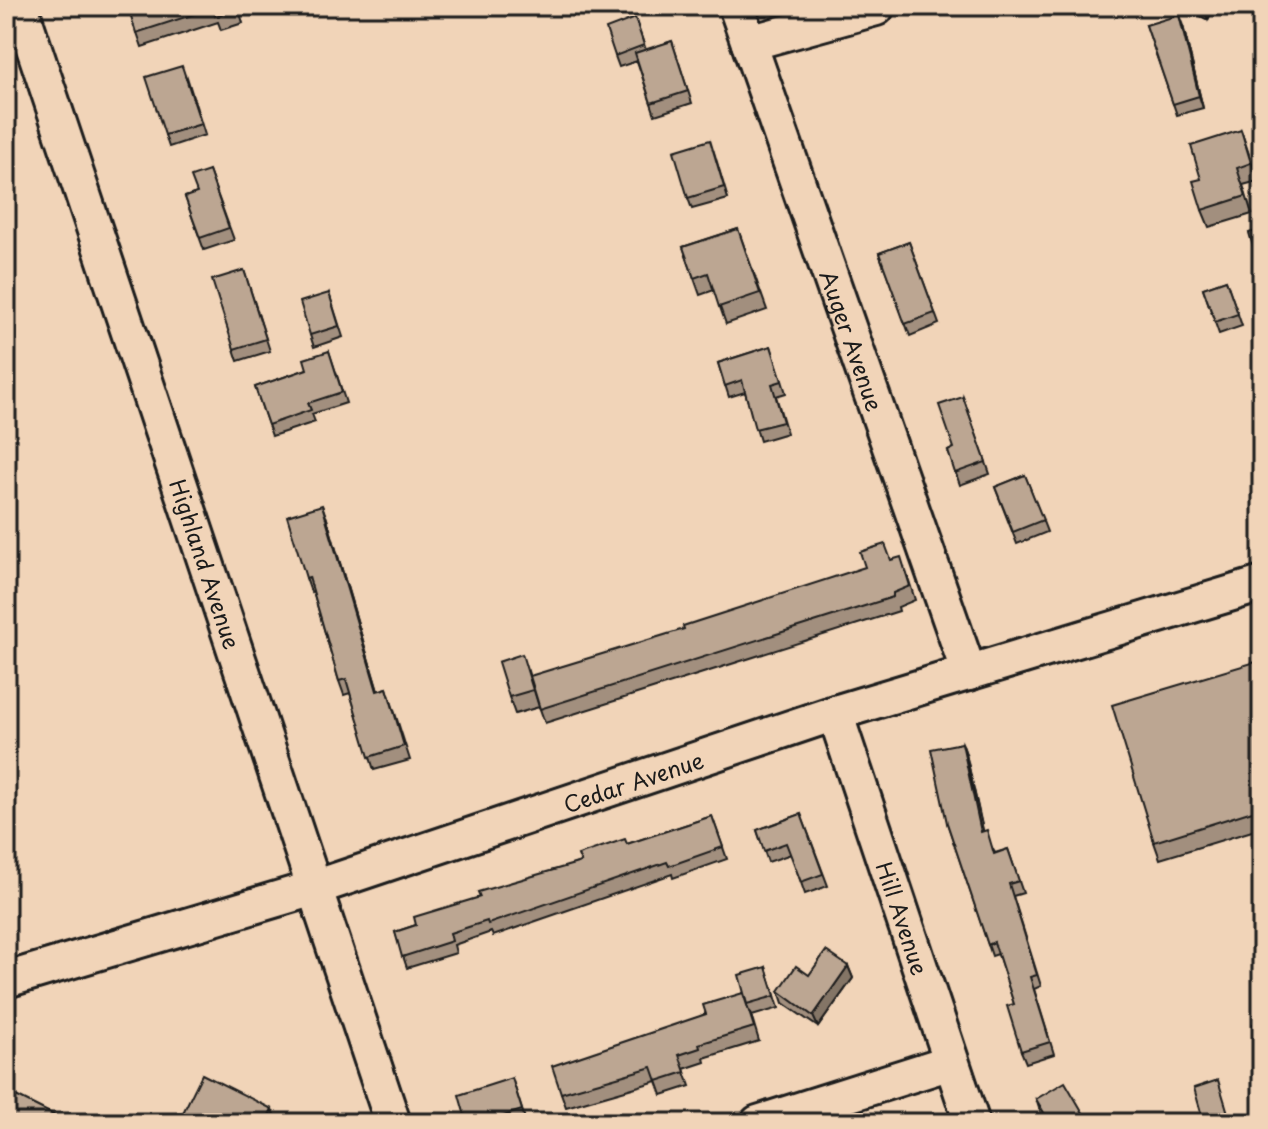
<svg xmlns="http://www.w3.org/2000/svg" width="1268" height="1129" viewBox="0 0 1268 1129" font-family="'Playpen Sans',sans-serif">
<rect width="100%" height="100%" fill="#f1d4b8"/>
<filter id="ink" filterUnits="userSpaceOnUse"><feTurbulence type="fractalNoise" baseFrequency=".0125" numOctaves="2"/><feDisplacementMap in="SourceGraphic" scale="16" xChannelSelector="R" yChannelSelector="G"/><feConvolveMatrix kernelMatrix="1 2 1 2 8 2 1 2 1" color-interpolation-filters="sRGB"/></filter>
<g filter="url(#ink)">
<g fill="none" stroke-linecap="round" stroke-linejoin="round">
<!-- minor casing -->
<g stroke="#1c1c1c" stroke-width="40">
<g id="minor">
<path id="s1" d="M20 6 393 1123"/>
<path id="s2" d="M736 6 969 673"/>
<polyline points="749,43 876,8"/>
<path id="s3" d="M835 713 972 1123"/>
<path id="s4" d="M6 980 314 888 835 713 1262 584"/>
<polyline points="758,1123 951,1062"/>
</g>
</g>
<!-- minor -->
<use href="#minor" stroke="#f1d4b8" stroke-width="34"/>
</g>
<!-- wall -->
<g fill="#a28f7e" stroke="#1c1c1c" stroke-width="2">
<polygon points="128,6 238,6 243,23 221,30 218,22 142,47"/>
<polygon points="619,6 656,6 656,7 624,18"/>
<polygon points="1182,6 1214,6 1208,20"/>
<polygon points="635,18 646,50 672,41 692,103 655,115 637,61 619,67 615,56"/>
<polygon points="1146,25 1183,26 1203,108 1177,115"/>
<polygon points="187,77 205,135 169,147 165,135"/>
<polygon points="1241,130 1258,181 1243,185 1252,214 1209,227 1202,210"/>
<polygon points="714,152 728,199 692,209 688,198"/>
<polygon points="209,171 234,240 204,250 185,197 197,193"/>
<polygon points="738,229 767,310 726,324 714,290 700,295 683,247"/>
<polygon points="909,242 939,324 910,336 879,253"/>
<polygon points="244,270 270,351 238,361 234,349"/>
<polygon points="1226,280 1242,326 1219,334 1203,288"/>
<polygon points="329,293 343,337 314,347 310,335"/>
<polygon points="771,346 786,393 776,396 787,433 760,441 745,392 729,397 718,363"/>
<polygon points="329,351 346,403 312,414 315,422 272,436 255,387 307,369"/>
<polygon points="963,397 990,474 960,485 948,451 954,448"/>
<polygon points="1025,475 1047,532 1017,544 995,487"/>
<polygon points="327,519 378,691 387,688 410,760 374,770 350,693 344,695 339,681 313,591 311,592 306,578"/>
<polygon points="891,560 906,571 915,600 898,607 899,611 545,723 540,709 684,629"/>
<polygon points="1262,660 1262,828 1160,859 1154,842"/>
<polygon points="528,671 539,707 515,714 509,697"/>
<polygon points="962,743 966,754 983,831 995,853 1008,849 1023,893 1013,896 1041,986 1034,989 1054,1054 1026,1063 1021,1051 1014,1004 998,954 992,956 947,823"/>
<polygon points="801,814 828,886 805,894 791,854 768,862 757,830"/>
<polygon points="712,816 727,859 673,878 672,874 493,936 491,932 454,945 456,953 407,968 395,932 416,925 627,844"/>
<polygon points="848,966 853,978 818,1027 783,1003 779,991 809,975"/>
<polygon points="766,967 779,1008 752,1016 750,1011 759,1041 704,1058 705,1062 684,1069 690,1086 662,1095 657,1081 566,1107 561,1093 743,993"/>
<polygon points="512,1078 526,1122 522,1123 467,1123"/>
<polygon points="1036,1099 1089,1123 1047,1123 1040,1111"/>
</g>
<!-- shaded-wall -->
<g fill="#847466" stroke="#1c1c1c" stroke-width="2">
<polygon points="1203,6 1214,6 1208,20"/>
<polygon points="1179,15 1183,26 1203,108 1199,96"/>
<polygon points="322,505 327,519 382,705 377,691"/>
<polygon points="962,743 966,754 986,843 981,832"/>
<polygon points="848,966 853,978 818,1027 813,1016"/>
<polygon points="272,1109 277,1123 265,1123"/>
</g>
<!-- building -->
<g fill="#bca692" stroke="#1c1c1c" stroke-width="2">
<polygon points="128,6 237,6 238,9 215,16 213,8 136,33"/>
<polygon points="1179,15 1199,96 1173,104 1146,25"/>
<polygon points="635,18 644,45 615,56 606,29"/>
<polygon points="672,41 688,91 651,103 635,53"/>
<polygon points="182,66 201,124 165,135 146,77"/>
<polygon points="1241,130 1251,163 1237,168 1246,196 1202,210 1193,181 1201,179 1191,146"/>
<polygon points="710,140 724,187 688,198 674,151"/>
<polygon points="209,171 229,228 200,238 185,197 197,193 191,177"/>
<polygon points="738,229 760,293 719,307 708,273 694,278 683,247"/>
<polygon points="1262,229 1262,272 1261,272 1249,233"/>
<polygon points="909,242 935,313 905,324 879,253"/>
<polygon points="244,270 266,339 234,349 212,280"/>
<polygon points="1226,280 1238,314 1215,322 1203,288"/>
<polygon points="329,293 339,326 310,335 300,302"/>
<polygon points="771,346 782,381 772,384 783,422 755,429 742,380 725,386 718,363"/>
<polygon points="329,351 342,392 308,403 311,410 268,425 255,387 307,369 304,359"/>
<polygon points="963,397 986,462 955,473 948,451 954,448 939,405"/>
<polygon points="1025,475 1043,520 1013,532 995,487"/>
<polygon points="322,505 377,691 387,688 404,746 369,757 346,679 339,681 309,577 306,578 287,516"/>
<polygon points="885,544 891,560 901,557 910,586 893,593 893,597 540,709 530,676 684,629 683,626 865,567 860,552"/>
<polygon points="522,654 533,690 509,697 498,662"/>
<polygon points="1262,660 1262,808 1154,842 1112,705"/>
<polygon points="962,743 981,832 987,830 994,854 1008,849 1019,881 1009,884 1037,975 1030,977 1050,1042 1021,1051 1007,1006 1014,1004 994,942 988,945 947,823 931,749"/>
<polygon points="801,814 823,874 801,882 786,843 764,851 757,830"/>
<polygon points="712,816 723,847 669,866 667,862 488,924 487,921 450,933 452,941 402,957 395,932 416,925 414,917 480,897 478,892 581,862 578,855 625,839 627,844"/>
<polygon points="826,951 848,966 813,1016 779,991 796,966 809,975"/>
<polygon points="766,967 775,996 747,1004 739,975"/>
<polygon points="743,993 754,1027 699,1044 700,1048 679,1055 685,1072 657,1081 652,1067 561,1093 552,1066 706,1014 703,1005"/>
<polygon points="1262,1021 1262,1054 1253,1024"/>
<polygon points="202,1074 272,1109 265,1123 178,1123"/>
<polygon points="512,1078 522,1110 481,1123 467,1123 459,1095"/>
<polygon points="1218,1080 1231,1123 1204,1123 1194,1088"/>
<polygon points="1065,1082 1089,1123 1050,1123 1036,1099"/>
<polygon points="16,1096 70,1123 6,1123 6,1113"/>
</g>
</g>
<g text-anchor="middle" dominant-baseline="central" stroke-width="6" stroke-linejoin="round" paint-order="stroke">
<!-- street labels -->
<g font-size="22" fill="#1c1c1c" stroke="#f1d4b8">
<text stroke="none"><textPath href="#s2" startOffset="354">Auger Avenue</textPath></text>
<text stroke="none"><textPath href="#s1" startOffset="588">Highland Avenue</textPath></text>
<text stroke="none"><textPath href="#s4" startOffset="658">Cedar Avenue</textPath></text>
<text stroke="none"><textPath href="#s3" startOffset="216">Hill Avenue</textPath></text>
</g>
</g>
<!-- margin -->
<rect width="1268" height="1129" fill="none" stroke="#f1d4b8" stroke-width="32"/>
<rect x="16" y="16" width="1236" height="1097" fill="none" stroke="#1c1c1c" stroke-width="3" filter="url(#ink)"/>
</svg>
